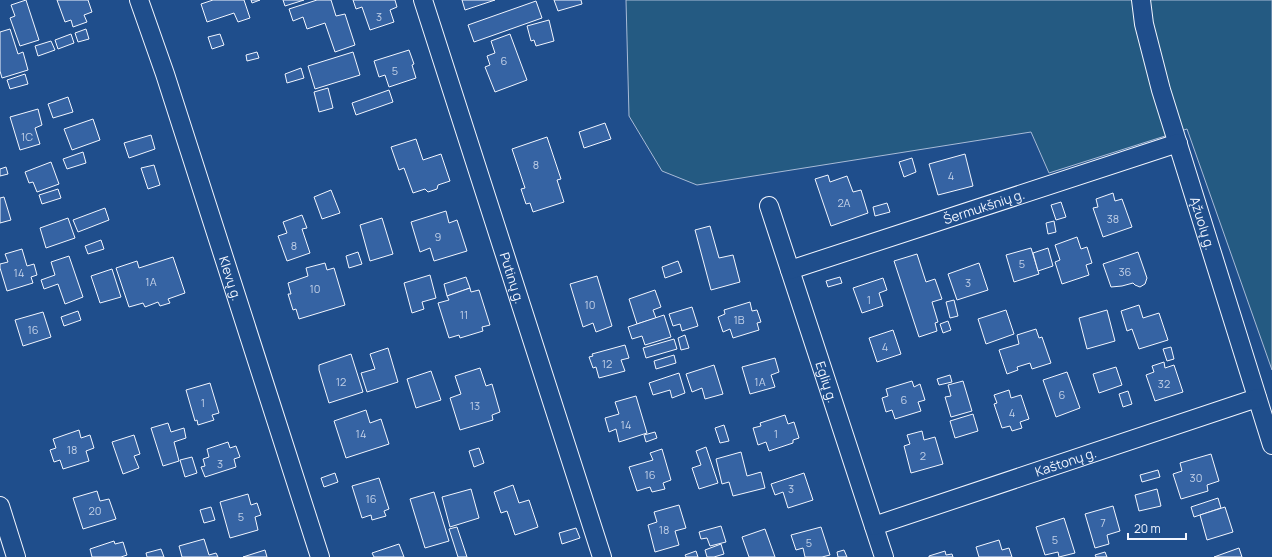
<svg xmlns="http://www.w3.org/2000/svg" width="1272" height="557" viewBox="0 0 1272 557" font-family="Manrope,sans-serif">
<rect width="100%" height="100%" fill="#1f4e8c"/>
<!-- green -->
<polygon fill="#245a82" stroke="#a8bbd7" points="626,0 1272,0 1272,370 1187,129 1049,173 1031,132 697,185 662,171 629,116"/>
<!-- building -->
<g fill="#3563a3" stroke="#f2f6ff">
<polygon points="26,0 39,40 20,46 10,18 15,16 11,5"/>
<polygon points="57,0 88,0 92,12 84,15 87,22 73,27 71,20 65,22"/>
<polygon points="213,0 244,0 250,18 238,22 234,13 207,22 201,4"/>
<polygon points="251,0 260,0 252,3"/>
<polygon points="283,0 304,0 285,6"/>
<polygon points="317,0 331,0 336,16 345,14 355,45 335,52 325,23 307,29 303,17 293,21 289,9"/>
<polygon points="353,0 395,0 397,7 390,10 394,22 370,30 362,7 356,9"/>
<polygon points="462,0 495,0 465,10"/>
<polygon points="554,0 581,0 582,4 558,11"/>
<polygon points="536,1 542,18 474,42 468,25"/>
<polygon points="549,20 554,41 536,46 534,40 531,41 527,26"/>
<polygon points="10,29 18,54 23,52 28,70 2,78 0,71 0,32"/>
<polygon points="86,29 89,39 78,42 75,33"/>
<polygon points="71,34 74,43 58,49 55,40"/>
<polygon points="220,34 224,45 212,49 208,37"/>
<polygon points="510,34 527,80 495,92 485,67 490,65 487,56 495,53 491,41"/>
<polygon points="51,41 55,50 38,56 35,46"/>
<polygon points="409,50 414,64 412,65 416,78 389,87 385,75 379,77 374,61"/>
<polygon points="257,52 259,58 247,61 246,55"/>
<polygon points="353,52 360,75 315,89 308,66"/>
<polygon points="301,68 304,78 287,83 285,74"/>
<polygon points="25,74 28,84 10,89 7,80"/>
<polygon points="328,88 333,108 319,112 314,92"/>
<polygon points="389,90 393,102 356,115 352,103"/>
<polygon points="68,97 73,112 53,118 48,104"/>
<polygon points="38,109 42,125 35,128 40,144 20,150 10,117"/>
<polygon points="93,119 100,140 72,150 64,129"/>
<polygon points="605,123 611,139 584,148 579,132"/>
<polygon points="151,135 155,149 129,158 124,143"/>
<polygon points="547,137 561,179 557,180 564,202 533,212 530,203 526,204 521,189 525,188 512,149"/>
<polygon points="416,139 423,160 441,154 450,181 438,185 437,189 428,192 425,189 413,193 404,168 399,170 391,147"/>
<polygon points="83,152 86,163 67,169 63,159"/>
<polygon points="965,154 973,186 938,195 929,164"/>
<polygon points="912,158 916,172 904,177 899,162"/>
<polygon points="51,162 59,184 37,192 33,182 29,183 25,172"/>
<polygon points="154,165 160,185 148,189 141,168"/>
<polygon points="6,167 8,174 0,176 0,169"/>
<polygon points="828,175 830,182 847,176 853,192 861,190 868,213 831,226 815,179"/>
<polygon points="58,189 61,198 42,204 39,195"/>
<polygon points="331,190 340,213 322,219 314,197"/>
<polygon points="1113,193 1115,201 1122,199 1132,227 1103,237 1093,208 1098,207 1096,199"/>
<polygon points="4,197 11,220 0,223 0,198"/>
<polygon points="1061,202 1066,217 1056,220 1051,205"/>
<polygon points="887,203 890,212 875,216 873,207"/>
<polygon points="105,208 109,220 78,232 73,220"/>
<polygon points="446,211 449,223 457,220 467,251 434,261 430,248 420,252 411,222"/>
<polygon points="302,215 307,228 302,229 310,253 287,261 278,236 287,233 283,222"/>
<polygon points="68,218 75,238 46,248 40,228"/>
<polygon points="382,218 393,254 370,261 360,225"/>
<polygon points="1054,221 1056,232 1048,234 1046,223"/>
<polygon points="710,226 719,258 733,255 740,282 711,290 695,230"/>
<polygon points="1077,237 1081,249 1087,247 1092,263 1086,265 1089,275 1062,284 1055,262 1060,260 1055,245"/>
<polygon points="101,240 104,249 88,254 85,246"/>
<polygon points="1031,248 1039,274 1014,282 1006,255"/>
<polygon points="1048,248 1053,266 1038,271 1033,253"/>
<polygon points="22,249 27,266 34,264 37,275 31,277 33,283 7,291 0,268 0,264 8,262 5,254"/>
<polygon points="358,252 362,264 349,268 346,256"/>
<polygon points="1138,252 1147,278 1145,284 1140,287 1135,285 1133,283 1122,286 1111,287 1103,264"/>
<polygon points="917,254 926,282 935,279 942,299 932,302 938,322 935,323 937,331 919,337 894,261"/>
<polygon points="69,256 83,297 65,304 58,284 44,289 41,280 55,275 51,262"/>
<polygon points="173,257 185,293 168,299 170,303 160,306 158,302 145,307 143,303 129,307 116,268 137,261 139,268"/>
<polygon points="678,261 682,272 665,278 662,267"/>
<polygon points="325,263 327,270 334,268 345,305 299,319 296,309 293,310 288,294 291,294 288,283 308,276 306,268"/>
<polygon points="979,263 988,290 957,300 948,274"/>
<polygon points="112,269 121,297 100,303 91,276"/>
<polygon points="430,275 436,298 422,302 424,309 412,313 404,283"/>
<polygon points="597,276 612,326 596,332 593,323 583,327 570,284"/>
<polygon points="466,277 470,288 447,296 444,284"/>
<polygon points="840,277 842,283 828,287 826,281"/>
<polygon points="883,278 887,290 879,293 883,306 862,313 853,288"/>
<polygon points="470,288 471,292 479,290 490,325 482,327 483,331 460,338 459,335 449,338 438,303 449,300 447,296"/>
<polygon points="655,290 661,307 653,310 656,318 637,324 629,299"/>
<polygon points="954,300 958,316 950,318 946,302"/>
<polygon points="750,302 752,311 757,310 761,322 757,323 759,330 733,338 730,329 723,332 718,317 725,314 724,310"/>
<polygon points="1139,305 1143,318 1159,313 1168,340 1139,349 1132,329 1127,331 1121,311"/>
<polygon points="692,307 698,326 682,331 680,324 673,326 669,314"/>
<polygon points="1006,310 1014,334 986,344 978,319"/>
<polygon points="1107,310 1115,341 1087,349 1079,318"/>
<polygon points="78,311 81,320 64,326 61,317"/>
<polygon points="43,312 51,337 23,346 15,320"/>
<polygon points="664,315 671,337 645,345 642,336 632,339 628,327"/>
<polygon points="948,321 951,330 943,333 940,324"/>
<polygon points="1036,329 1039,338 1042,337 1051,363 1032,369 1030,363 1017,367 1018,370 1007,374 999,350 1019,344 1017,335"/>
<polygon points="893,330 901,354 877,362 869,338"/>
<polygon points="685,335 689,348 681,350 678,338"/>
<polygon points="674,339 677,349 646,358 643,348"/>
<polygon points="625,345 629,358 621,360 625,371 599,378 596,367 593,368 589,357 593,356 592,354"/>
<polygon points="1171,347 1174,359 1167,361 1163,349"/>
<polygon points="388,348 398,382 367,392 361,373 375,369 370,354"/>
<polygon points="351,354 363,392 329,403 319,370 319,365"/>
<polygon points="674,355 676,363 656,369 654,361"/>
<polygon points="775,358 779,372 771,375 775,387 750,394 742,367"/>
<polygon points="1164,362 1165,368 1174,365 1183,392 1155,401 1146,375 1154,372 1152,366"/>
<polygon points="714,365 723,394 705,399 702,388 692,392 686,374"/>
<polygon points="1116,367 1122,385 1099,393 1093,374"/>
<polygon points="480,368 486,386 492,384 500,412 492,415 493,420 460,430 450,398 461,394 455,376"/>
<polygon points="431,371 441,400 416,408 407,379"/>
<polygon points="1067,372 1080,408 1056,417 1043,380"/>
<polygon points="679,373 685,393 672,398 670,390 653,395 649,383"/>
<polygon points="950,375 952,382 939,385 937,379"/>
<polygon points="912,381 914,387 920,384 925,400 918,402 921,411 895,419 892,410 886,412 882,398 888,396 886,389"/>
<polygon points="963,381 972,411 951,417 945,397 951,396 948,385"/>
<polygon points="210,383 219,413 212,415 214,420 198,425 197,420 195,421 186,390"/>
<polygon points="1009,390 1011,398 1021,395 1029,419 1020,422 1022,428 1012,431 1010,426 1002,428 994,404 997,403 994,395"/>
<polygon points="1128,391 1132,404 1123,407 1119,394"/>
<polygon points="636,396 647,433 619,442 616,429 609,432 605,418 619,414 615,402"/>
<polygon points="366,410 370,423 381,419 389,444 346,458 334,421"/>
<polygon points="973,414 978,431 955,438 950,421"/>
<polygon points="785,415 788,424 794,422 799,438 793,440 793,443 769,451 766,442 758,445 753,428 761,426 760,423"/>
<polygon points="168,423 171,432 184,428 186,438 174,442 179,461 163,466 151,428"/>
<polygon points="724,425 729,441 720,443 715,428"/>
<polygon points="79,430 81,438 90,435 94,448 86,451 89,461 63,469 60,460 54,462 50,450 56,448 53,439"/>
<polygon points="922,431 924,440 935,437 943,464 911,473 904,446 910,444 907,435"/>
<polygon points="655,432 657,438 646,442 644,435"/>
<polygon points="134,435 140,454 134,456 139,468 123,474 112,442"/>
<polygon points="228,442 230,448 236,446 240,457 234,459 236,467 205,477 201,467 205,466 203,459 209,457 207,449"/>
<polygon points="706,447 718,483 699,489 692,468 701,465 696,451"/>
<polygon points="479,448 484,463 474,467 469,451"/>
<polygon points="662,449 671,480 663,483 665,489 652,492 650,487 637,491 629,467 653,460 650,453"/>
<polygon points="741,452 747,476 761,472 765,488 733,496 729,482 722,484 716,459"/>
<polygon points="1211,454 1219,481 1207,485 1208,491 1181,499 1173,474 1182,471 1180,463"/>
<polygon points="192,457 197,473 185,477 180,460"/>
<polygon points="1158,470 1160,477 1142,482 1140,475"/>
<polygon points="335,473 338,482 324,487 321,478"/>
<polygon points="804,473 813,500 788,508 783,492 775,495 771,484"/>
<polygon points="379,478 389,509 384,511 386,516 372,520 371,515 362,518 352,486"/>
<polygon points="513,485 519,503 529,500 538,527 515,535 507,511 501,513 494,492"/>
<polygon points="471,489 479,518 450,527 442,497"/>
<polygon points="1157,489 1161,506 1139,511 1135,495"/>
<polygon points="97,491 100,501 109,499 116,519 83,529 73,498"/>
<polygon points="434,492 449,541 425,548 410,499"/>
<polygon points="248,494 251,505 257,503 261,515 255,517 258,530 230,538 220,502"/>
<polygon points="1218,498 1221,508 1194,517 1191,507"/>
<polygon points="679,505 686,528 675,531 679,545 655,552 648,525 657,522 654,512"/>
<polygon points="1113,506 1120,531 1107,535 1109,544 1095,548 1085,514"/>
<polygon points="211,507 215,520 204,523 200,510"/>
<polygon points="1225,507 1233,532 1207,540 1200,515"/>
<polygon points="1064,518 1075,553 1059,557 1058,552 1045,555 1036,527"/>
<polygon points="721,526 726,542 710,546 707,538 701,539 699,532"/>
<polygon points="457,527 467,557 458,557 449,529"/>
<polygon points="821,527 830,555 822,557 805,557 803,548 796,550 791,535"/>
<polygon points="576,528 580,538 562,544 559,533"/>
<polygon points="765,529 775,557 749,557 742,537"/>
<polygon points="204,539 209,555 216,553 218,557 182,557 179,546"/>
<polygon points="999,540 1002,550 1009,548 1012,557 979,557 976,547"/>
<polygon points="114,541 115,544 123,542 127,555 121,557 92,557 90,549"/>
<polygon points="399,544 404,557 374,557 372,553"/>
<polygon points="721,544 724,554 714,557 707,557 705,550"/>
<polygon points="1239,548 1242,557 1214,557"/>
<polygon points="161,549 164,557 147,557 146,553"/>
<polygon points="265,550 267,557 243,557"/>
<polygon points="844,550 847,557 838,557 837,552"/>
<polygon points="696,551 698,557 686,557 685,555"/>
<polygon points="945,551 946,555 952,554 953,557 929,557 929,556"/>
<polygon points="1105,552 1107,557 1096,557 1095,555"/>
</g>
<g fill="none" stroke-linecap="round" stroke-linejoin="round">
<!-- street casing -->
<g stroke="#f2f6ff" stroke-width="20">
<g id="street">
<path id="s1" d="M139 0 165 74 320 557"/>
<path id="s2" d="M423 0 602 557"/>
<path id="s3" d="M1141 0 1144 24 1161 90 1272 445"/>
<path id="s4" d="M769 206 884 557"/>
<path id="s5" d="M790 270 1178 143"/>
<polyline points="0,506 16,557"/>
<path id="s6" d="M874 526 1257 398"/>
</g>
</g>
<!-- street -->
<use href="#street" stroke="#1f4e8c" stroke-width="18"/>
</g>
<g text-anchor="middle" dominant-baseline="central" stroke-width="3" stroke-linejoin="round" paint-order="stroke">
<!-- number labels -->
<g font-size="11" fill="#c3d1e8">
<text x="379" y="16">3</text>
<text x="504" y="60">6</text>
<text x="395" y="70">5</text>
<text x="27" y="136">1C</text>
<text x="536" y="164">8</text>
<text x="951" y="175">4</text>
<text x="844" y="202">2A</text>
<text x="1113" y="218">38</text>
<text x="438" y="236">9</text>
<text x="294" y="245">8</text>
<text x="1022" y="263">5</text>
<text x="1125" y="271">36</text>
<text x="19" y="272">14</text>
<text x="151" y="281">1A</text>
<text x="968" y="282">3</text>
<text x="315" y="288">10</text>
<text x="869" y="299">1</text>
<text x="590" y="304">10</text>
<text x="464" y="314">11</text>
<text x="739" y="319">1B</text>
<text x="33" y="329">16</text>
<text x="885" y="346">4</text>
<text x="607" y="363">12</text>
<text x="341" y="381">12</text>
<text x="760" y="381">1A</text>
<text x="1164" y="383">32</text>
<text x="1062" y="394">6</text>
<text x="904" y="399">6</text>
<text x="203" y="402">1</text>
<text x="475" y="405">13</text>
<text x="1012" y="412">4</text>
<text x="626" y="424">14</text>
<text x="361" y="433">14</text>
<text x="776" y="433">1</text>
<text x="72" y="449">18</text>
<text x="923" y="455">2</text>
<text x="220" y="463">3</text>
<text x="650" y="474">16</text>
<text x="1196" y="477">30</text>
<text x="791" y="488">3</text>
<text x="371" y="498">16</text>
<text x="95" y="510">20</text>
<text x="241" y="516">5</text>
<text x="1103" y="522">7</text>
<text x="664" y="529">18</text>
<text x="1055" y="539">5</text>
<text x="809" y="542">5</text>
</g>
<!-- street labels -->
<g font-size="13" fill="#f2f6ff" stroke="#1f4e8c">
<text stroke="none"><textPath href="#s5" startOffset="204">Šermukšnių g.</textPath></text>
<text stroke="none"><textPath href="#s3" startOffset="232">Ąžuolų g.</textPath></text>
<text stroke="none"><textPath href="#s1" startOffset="293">Klevų g.</textPath></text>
<text stroke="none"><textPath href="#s2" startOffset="292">Putinų g.</textPath></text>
<text stroke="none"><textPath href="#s4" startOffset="185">Eglių g.</textPath></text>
<text stroke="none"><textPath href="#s6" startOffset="202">Kaštonų g.</textPath></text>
</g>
</g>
<!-- scale -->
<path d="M1128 533v6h58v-6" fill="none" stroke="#f2f6ff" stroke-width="2"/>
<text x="1134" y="533" font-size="12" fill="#f2f6ff" stroke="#1f4e8c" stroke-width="3" paint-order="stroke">20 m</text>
</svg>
